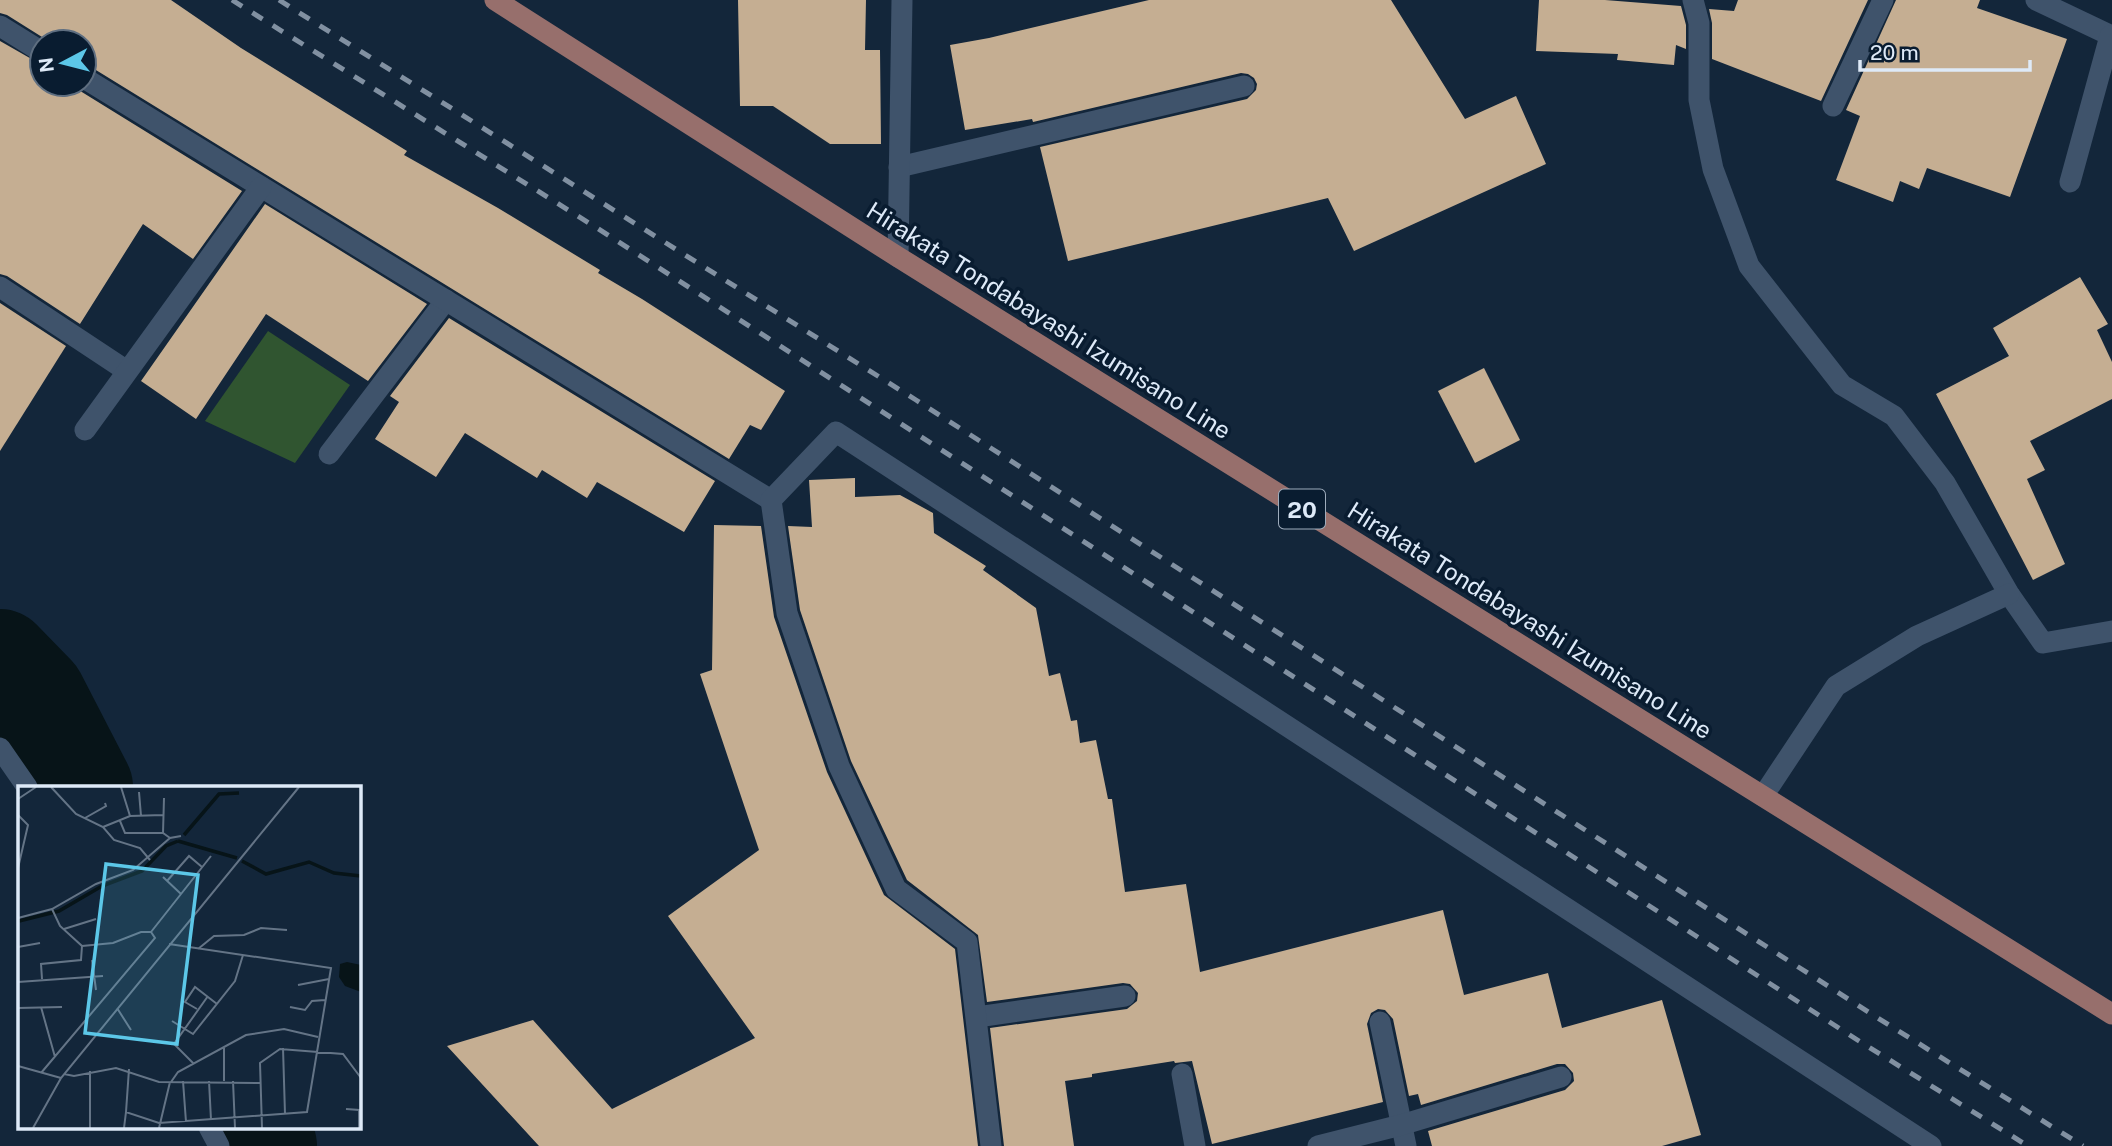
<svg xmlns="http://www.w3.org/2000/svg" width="2112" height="1146" viewBox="0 0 2112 1146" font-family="'Public Sans',sans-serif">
<rect width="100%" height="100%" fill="#13263a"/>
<!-- green -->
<polygon fill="#305530" points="268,331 350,385 295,463 205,421"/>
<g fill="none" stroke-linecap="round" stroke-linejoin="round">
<!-- river -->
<g stroke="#071418" stroke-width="102">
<polyline points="0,660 35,696 82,787"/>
<polyline points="256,1127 266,1146"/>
</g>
</g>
<!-- building -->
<g fill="#c5ae92">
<polygon points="0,0 171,0 241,48 407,151 404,155 498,208 600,270 598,273 642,299 785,391 761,430 750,425 729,459 91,67 84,65 84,42 50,42 7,15 0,13"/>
<polygon points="738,0 866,0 865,50 880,50 881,144 830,144 773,106 740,106"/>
<polygon points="1149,0 1391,0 1465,119 1516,96 1546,164 1354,251 1328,198 1068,261 1040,147 1247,99 1256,90 1257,84 1254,78 1248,74 1241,73 1033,122 1032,119 965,130 950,45 989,38"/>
<polygon points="1539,0 1605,0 1681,6 1686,25 1686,49 1676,45 1674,65 1617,60 1618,54 1536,51"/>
<polygon points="1738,0 1868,0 1821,101 1712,59 1712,23 1709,9 1734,11"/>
<polygon points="1896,0 1980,0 1977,8 2067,39 2010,197 1927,168 1919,189 1900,181 1893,202 1836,180 1860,116 1846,110"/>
<polygon points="0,41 42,65 42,84 72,84 77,89 242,191 193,259 143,224 80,324 7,276 0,274"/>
<polygon points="265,204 427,304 368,381 266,314 196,419 141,381"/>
<polygon points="2080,277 2108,324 2097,330 2112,362 2112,399 2030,441 2045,470 2027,479 2065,564 2033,580 1936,394 2009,356 1993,328"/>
<polygon points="0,303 66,346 0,451"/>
<polygon points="449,318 715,481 684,532 597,482 587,498 542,470 537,478 465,433 436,477 375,439 399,402 390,396"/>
<polygon points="1484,368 1520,440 1475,463 1438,391"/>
<polygon points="855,478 855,497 900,495 933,513 934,533 986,566 983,570 1036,608 1049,676 1060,673 1071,721 1077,720 1080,743 1096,740 1108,799 1112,799 1125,892 1186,884 1200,972 1443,910 1464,995 1548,973 1562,1028 1662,1000 1701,1135 1662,1146 1432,1146 1428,1131 1565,1090 1574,1081 1573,1073 1565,1064 1557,1064 1421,1105 1418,1094 1409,1096 1393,1019 1385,1010 1378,1009 1371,1013 1367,1024 1383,1102 1212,1144 1192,1061 1175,1063 1174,1061 1092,1074 1092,1077 1065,1081 1074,1146 1004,1146 990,1028 1127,1009 1137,1001 1138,993 1130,984 1123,983 987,1002 978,935 907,880 851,761 800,610 788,526 812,527 809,480"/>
<polygon points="714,525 761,526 774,617 827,772 884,895 955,949 978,1146 539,1146 447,1046 533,1020 612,1109 755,1038 668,916 759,850 700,674 712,670"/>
</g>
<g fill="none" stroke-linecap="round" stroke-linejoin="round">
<!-- lane -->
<g stroke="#3f536b" stroke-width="21">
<polyline points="1693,0 1699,23 1699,100 1713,169 1749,266 1842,385 1894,416 1945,483 2009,594 2043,643 2112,631"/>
<polyline points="899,167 1244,86"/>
<polyline points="329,454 446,300"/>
<polyline points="977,1017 1125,996"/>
</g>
<!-- street -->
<g stroke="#3f536b" stroke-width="21">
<polyline points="2036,0 2112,36"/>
<polyline points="0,26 42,52"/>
<polyline points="84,78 771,500"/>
<polyline points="1833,106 1883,0"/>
<polyline points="2070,182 2110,36"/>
<polyline points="898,257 902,0"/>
<polyline points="0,287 127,371"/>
<polyline points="85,430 261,187"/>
<polyline points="0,748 27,787"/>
<polyline points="1763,796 1836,686 1917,636 2009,594"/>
<polyline points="1380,1022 1406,1146"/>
<polyline points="1182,1074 1195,1146"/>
<polyline points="209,1127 219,1146"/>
<polyline points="991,1146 967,942 896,889 839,766 787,613 771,500 836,432 1931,1146"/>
<polyline points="1318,1146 1401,1125 1561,1077"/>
</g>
<!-- primary -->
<polyline stroke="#976f6c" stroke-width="21" points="495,0 898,257 2112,1014"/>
<!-- rail -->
<g stroke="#8190a1" stroke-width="5" stroke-dasharray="12 12" stroke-linecap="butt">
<polyline points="232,0 597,228 1859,1041 2028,1146"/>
<polyline points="279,0 916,400 1873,1015 2083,1146"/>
</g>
</g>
<g text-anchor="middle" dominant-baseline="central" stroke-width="7" stroke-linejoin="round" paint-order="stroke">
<!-- shield labels -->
<rect fill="#091c30" stroke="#9eacbc" stroke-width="2" x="1279" y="489.5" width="46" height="39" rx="5"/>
<g font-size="23" font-weight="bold" fill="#deeaf8">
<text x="1302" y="509">20</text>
</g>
<!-- street labels -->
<g font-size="24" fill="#deeaf8" stroke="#091c30">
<text transform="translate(1049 320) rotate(32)">Hirakata Tondabayashi Izumisano Line</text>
<text transform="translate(1530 620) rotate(32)">Hirakata Tondabayashi Izumisano Line</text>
</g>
</g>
<!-- overview -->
<g transform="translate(18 786)">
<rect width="343" height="343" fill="#13263a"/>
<path d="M329 176 343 179V206L327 200 321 191 322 178Z" fill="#071418"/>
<path fill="none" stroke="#071418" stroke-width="3.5" d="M166 49 201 8 221 7M160 55 219 72M224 75 248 88 291 76 316 87 343 90M1 135 41 125 84 100 124 85 148 60 160 55"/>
<path fill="none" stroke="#647486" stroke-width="2" d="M33 1 58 28 85 41 96 54 122 62 132 74M103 1 112 30M121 6 123 30M0 13 18 1M0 29 10 39 0 82M67 32 88 20 87 17M102 35 107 47H145L152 52M85 41 112 30 145 29M145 47 146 12M145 91 163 108M149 95 171 70 184 81M0 132 34 123 78 98 115 84 152 52 163 50M46 143 78 133M133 146 193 70M0 161 22 157M180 163 196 150 226 149 243 142 269 144M74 174 78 204M24 193 23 178 63 174 64 160 42 140 34 123M0 196 85 190M280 199 311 193M23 221 37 271M272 221 287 224 294 215 307 214M0 222 44 221M99 222 113 244M179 223 167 216 177 201 199 218M154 235 175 248 217 195 225 169M206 261V295M265 262 267 328M175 277 156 258 190 210M0 280 43 292M23 287 137 152 133 146H123L95 157 64 160M46 288 56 290 98 282 141 296 242 297M165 295 168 336M191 295 193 334M215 295 217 342M153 296 160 286 228 249 266 243 300 251M328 323 341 324V342M108 326 111 283M15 342 43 292 281 1M72 342V285M106 342 108 326 141 337 289 326 313 182 151 158M141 342 152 296M244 342 242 277 262 263 325 268 343 292"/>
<path fill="#5cc7e8" fill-opacity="0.15" stroke="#5cc7e8" stroke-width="3.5" d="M88 78 180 89 159 258 67 247Z"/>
<rect width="343" height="343" fill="none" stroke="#deeaf8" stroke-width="3.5"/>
</g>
<!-- north arrow -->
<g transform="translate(63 63) rotate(263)"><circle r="33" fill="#091c30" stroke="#5e6e80" stroke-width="2"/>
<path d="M0-5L12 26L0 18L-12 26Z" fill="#5cc7e8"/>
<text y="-10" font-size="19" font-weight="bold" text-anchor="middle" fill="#deeaf8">N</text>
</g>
<!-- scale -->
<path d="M1860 60v10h170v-10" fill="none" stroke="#deeaf8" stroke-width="3.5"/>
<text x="1870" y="60" font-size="21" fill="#deeaf8" stroke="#091c30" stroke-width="5" paint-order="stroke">20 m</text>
</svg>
